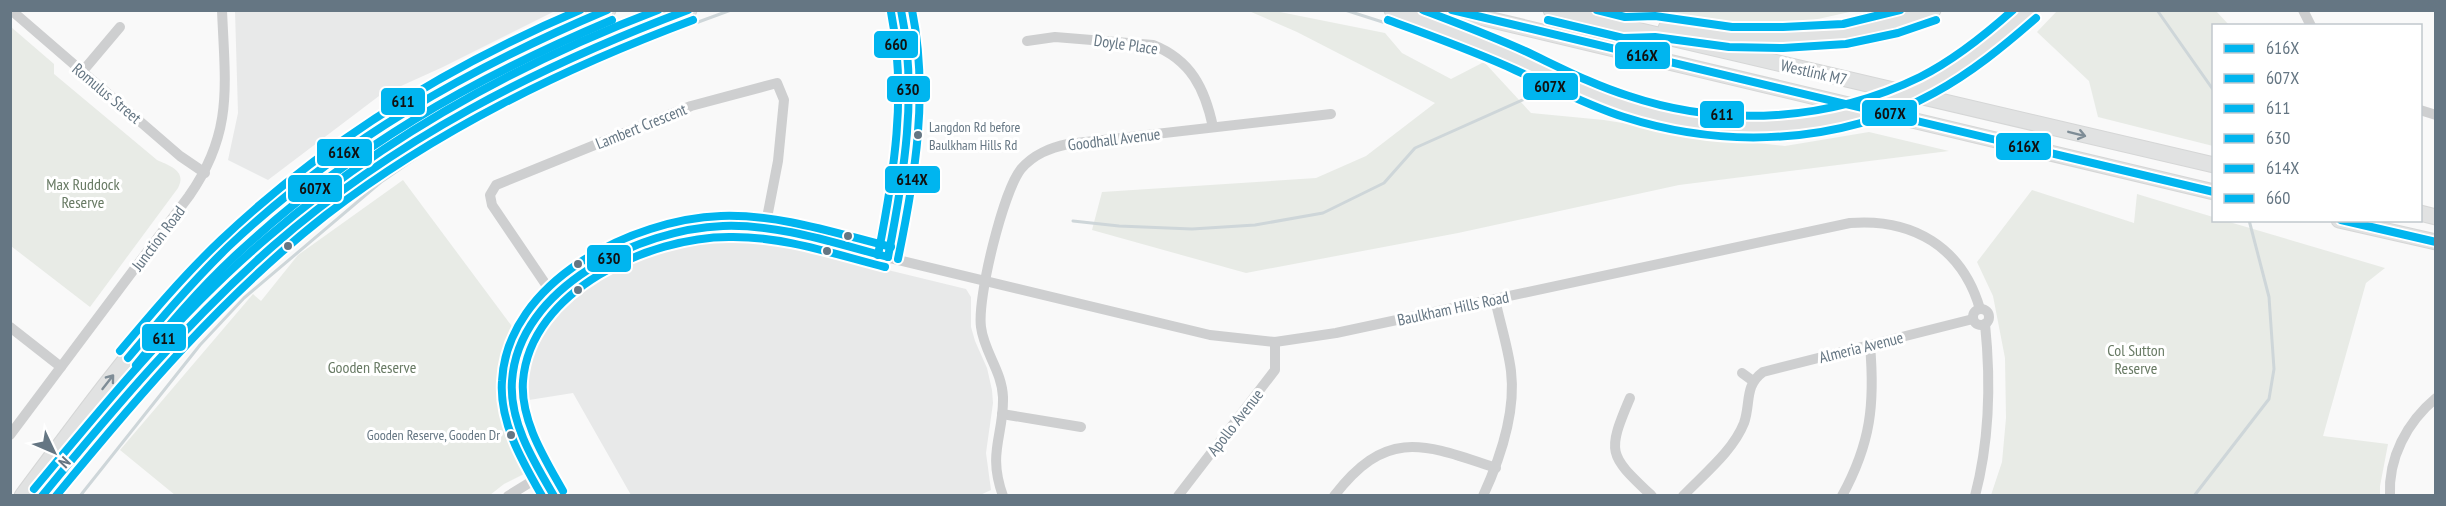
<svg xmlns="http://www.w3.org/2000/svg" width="2446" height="506" viewBox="0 0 2446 506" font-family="'PT Sans Narrow',sans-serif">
<rect width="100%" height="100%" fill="#f9f9f9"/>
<!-- built -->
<g fill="#e8e9e9">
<polygon points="235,11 235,10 555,11 443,67 379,96 268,180 228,160 238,113"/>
<polygon points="723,239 741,239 785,245 966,289 971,297 971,327 975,341 987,368 992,390 993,403 986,453 991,490 978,496 631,495 573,393 529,400 527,377 535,346 549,324 576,297 611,271 643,256 677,245"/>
</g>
<!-- green -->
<g fill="#e8ebe6">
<polygon points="1249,11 1275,11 1385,33 1402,53 1451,79 1484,62 1531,113 1604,120 1721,139 1785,146 1869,132 1949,151 1679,185 1458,233 1246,273 1092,230 1102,192 1316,178 1366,156 1435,103 1297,32"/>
<polygon points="1664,11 1854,11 1809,21 1724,25"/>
<polygon points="2057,11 2216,11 2229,25 2214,26 2213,146 2098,117 2089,81 2037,32"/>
<path d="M11 27 54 64V74L157 160C170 166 187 171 178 188L90 307 11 246Z"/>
<path d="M403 180 514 329C496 368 498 404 513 443 517 453 522 463 524 474L504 484 490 495H175L120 450 253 294 261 301 298 255Z"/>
<polygon points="2032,190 2134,223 2137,194 2213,217 2214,220 2226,221 2385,268 2366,283 2323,436 2388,444 2380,486 2380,495 1991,495 2002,462 2006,418 2005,358 1993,296 1977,262"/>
</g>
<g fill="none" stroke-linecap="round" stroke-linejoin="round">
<!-- stream -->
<g stroke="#ced6d9" stroke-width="3">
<polyline points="1345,10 1486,55"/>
<polyline points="2157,10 2214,91"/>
<polyline points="1073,221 1119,226 1192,229 1255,225 1323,213 1384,183 1415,148 1540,92"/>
<polyline points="80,496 200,345 244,298 381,182 468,122 592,61 731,10"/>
<polyline points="2194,496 2269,399 2274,369 2269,297 2249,220"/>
</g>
<!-- highway casing -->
<g stroke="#d5d6d6" stroke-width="17">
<g id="highway">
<path d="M1392 10C1434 26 1475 41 1516 59 1548 73 1579 90 1612 102 1686 129 1761 132 1837 118"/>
<polyline points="1450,10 2214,192"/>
<polyline points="1551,10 2214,165"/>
<path d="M1666 28C1762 44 1840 41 1933 10"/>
<polyline points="1925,86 1962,64 2029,10"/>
<polyline points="2420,213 2436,217"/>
<polyline points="2339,220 2436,242"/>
<path d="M22 496C72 429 121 361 177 299 288 175 454 69 608 10"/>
<path d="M42 496C114 408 188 322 273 246 392 141 539 63 689 10"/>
</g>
</g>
<!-- minor -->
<g stroke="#cecfd0" stroke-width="10">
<polyline points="11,10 180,156 205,173"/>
<polyline points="2303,10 2311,26"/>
<path d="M1027 41 1055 37 1153 45C1191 60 1205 89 1213 127"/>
<polyline points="82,72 120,27"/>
<polyline points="2420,110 2436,115"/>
<path d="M888 257C903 184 921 83 901 10"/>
<polyline points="555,298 492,205 490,195 496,185 691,106 777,83 784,100 778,161 765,228"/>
<circle cx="1981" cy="317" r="8"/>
<polyline points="10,327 61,367"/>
<polyline points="1742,373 1753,381"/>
<path d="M1630 398C1606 454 1609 455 1652 496"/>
<polyline points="1002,414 1081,427"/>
<path d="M10 435 189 196C234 132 225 85 222 10"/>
<polyline points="508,496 542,475"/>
<path d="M554 496C534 461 511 422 513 381 515 307 605 249 670 233 701 225 733 225 765 228L1210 335 1275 342 1336 333 1850 223C1913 218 1962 247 1980 309"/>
<path d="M1003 496C987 452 1004 436 1003 397 1002 371 984 352 981 327 977 298 1003 192 1021 169 1034 154 1050 148 1068 144L1331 114"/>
<polyline points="1178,496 1275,370 1275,342"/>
<path d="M1334 496C1387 427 1424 444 1496 468"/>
<path d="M1483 496C1500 459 1516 412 1511 371 1508 347 1500 323 1495 299"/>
<path d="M1683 496C1704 474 1733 451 1744 423 1751 403 1744 386 1763 372L1973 319"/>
<path d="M1842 496C1871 443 1875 404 1870 345"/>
<path d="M1975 496C1990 439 1991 382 1985 324"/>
<path d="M2390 496C2388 458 2407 422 2436 398"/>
</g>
<!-- highway -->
<use href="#highway" stroke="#e1e2e2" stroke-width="15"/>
<!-- highway-bridge casing -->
<g stroke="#d5d6d6" stroke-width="17" stroke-linecap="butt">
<polyline id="highway-bridge" points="1837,118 1873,108 1925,86"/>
</g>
<!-- highway-bridge -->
<use href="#highway-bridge" stroke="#e1e2e2" stroke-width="15"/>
<!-- bus-1 casing -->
<g stroke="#fff" stroke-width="12">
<g id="bus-1">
<polyline points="1452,10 2214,192"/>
<polyline points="2341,220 2436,242"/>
<path d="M128 358C160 320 192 282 228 247 339 142 467 69 607 10"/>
<path d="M42 496C114 408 188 321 273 246 394 140 537 67 688 10"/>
</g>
</g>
<!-- bus-2 casing -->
<g stroke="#fff" stroke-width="12">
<g id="bus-2">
<path d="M1388 20C1431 36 1474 51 1515 70 1551 86 1586 105 1624 117 1724 149 1840 145 1934 93 1971 73 2004 46 2036 18"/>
<polyline points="1548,20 1623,38 1655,37 1729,47 1783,48 1846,44 1898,33 1936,20"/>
<path d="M136 365C168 326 200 288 237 254 351 148 470 80 612 20"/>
<path d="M56 496C138 396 224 295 326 215 437 130 562 69 693 20"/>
</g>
</g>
<!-- bus-3 casing -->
<g stroke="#fff" stroke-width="12">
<g id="bus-3">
<path d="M1423 10C1457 23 1492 36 1525 51 1559 67 1593 85 1629 96 1725 128 1830 121 1920 77 1954 60 1985 35 2013 10"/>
<polyline points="1597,10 1625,17 1655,16 1732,27 1783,27 1843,24 1900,10"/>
<path d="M120 351C152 313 184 275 221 240 325 141 448 66 580 10"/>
<path d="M34 489C107 401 181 311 268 237 383 138 516 64 658 10"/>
</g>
</g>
<!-- bus-4 casing -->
<g stroke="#fff" stroke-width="12">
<g id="bus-4">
<path d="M888 257C904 175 918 93 901 10"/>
<path d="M554 496C534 462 509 422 512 381 518 287 640 229 723 226 780 224 834 243 888 257"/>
</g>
</g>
<!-- bus-5 casing -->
<g stroke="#fff" stroke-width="12">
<g id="bus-5">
<path d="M898 259C915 177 929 94 912 10"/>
<path d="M563 491C545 459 520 420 523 381 530 290 650 237 729 237 783 236 834 254 885 267"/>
</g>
</g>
<!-- bus-6 casing -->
<g stroke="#fff" stroke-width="12">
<g id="bus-6">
<path d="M878 255C894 174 907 94 891 12"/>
<path d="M542 496C522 461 499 422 502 381 507 281 633 219 721 216 779 214 835 233 891 247"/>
</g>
</g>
<!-- bus-1 -->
<use href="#bus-1" stroke="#00b5ef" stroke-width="8"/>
<!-- bus-2 -->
<use href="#bus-2" stroke="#00b5ef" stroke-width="8"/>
<!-- bus-3 -->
<use href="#bus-3" stroke="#00b5ef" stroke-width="8"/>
<!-- bus-4 -->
<use href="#bus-4" stroke="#00b5ef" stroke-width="8"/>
<!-- bus-5 -->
<use href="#bus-5" stroke="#00b5ef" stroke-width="8"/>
<!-- bus-6 -->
<use href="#bus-6" stroke="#00b5ef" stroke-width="8"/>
</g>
<!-- one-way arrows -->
<defs><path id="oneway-shaft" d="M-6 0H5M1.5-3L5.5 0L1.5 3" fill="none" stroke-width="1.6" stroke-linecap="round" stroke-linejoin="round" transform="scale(1.5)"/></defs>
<g stroke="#7e8c96">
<use href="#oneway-shaft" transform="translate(2077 134) rotate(14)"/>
<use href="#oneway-shaft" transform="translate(108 382) rotate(-52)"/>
</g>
<!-- markers -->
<g fill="#657683" stroke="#fff" stroke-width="2">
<circle cx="918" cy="135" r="5"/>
<circle cx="848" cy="236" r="5"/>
<circle cx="288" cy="246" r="5"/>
<circle cx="827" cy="251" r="5"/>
<circle cx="578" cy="264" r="5"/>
<circle cx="578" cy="290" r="5"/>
<circle cx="511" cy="435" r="5"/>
</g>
<g text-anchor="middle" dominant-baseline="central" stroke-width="6" stroke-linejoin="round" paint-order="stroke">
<!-- bus labels -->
<g font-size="14" fill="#657683" stroke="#fff" text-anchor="start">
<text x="929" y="127">Langdon Rd before<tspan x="929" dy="18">Baulkham Hills Rd</tspan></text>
<text x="500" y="435" text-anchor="end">Gooden Reserve, Gooden Dr</text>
</g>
<!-- street labels -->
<g font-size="16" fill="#657683" stroke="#fff">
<text transform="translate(1126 44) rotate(8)">Doyle Place</text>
<text transform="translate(1814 72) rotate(13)">Westlink M7</text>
<text transform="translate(107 93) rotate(40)">Romulus Street</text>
<text transform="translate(641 126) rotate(-22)">Lambert Crescent</text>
<text transform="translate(1114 139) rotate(-7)">Goodhall Avenue</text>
<text transform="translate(158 238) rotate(-53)">Junction Road</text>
<text transform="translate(1453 308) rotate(-12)">Baulkham Hills Road</text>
<text transform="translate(1861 347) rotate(-14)">Almeria Avenue</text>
<text transform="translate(1235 422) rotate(-52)">Apollo Avenue</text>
</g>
<!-- park labels -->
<g font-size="16" fill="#687a64" stroke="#fff">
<text x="83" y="184">Max Ruddock<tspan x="83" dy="18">Reserve</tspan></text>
<text x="2136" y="350">Col Sutton<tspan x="2136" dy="18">Reserve</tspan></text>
<text x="372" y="367">Gooden Reserve</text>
</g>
</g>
<g stroke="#fff" stroke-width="2">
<rect x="873" y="30" width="46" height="29" rx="6" fill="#00b5ef"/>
<rect x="1614" y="41" width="57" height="29" rx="6" fill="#00b5ef"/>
<rect x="1522" y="72" width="57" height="29" rx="6" fill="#00b5ef"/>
<rect x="886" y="75" width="45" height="28" rx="6" fill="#00b5ef"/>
<rect x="380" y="87" width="46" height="29" rx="6" fill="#00b5ef"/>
<rect x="1861" y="99" width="57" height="28" rx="6" fill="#00b5ef"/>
<rect x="1699" y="100" width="46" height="29" rx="6" fill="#00b5ef"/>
<rect x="1995" y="132" width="57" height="29" rx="6" fill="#00b5ef"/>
<rect x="316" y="138" width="57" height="29" rx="6" fill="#00b5ef"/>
<rect x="884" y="165" width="57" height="29" rx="6" fill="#00b5ef"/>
<rect x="287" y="174" width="56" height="29" rx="6" fill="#00b5ef"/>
<rect x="586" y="244" width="46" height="29" rx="6" fill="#00b5ef"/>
<rect x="141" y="323" width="46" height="29" rx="6" fill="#00b5ef"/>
</g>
<g font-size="16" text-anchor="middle" font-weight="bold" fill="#111">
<text x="896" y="50">660</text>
<text x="1642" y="61">616X</text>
<text x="1550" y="92">607X</text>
<text x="908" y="95">630</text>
<text x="403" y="107">611</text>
<text x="1890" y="119">607X</text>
<text x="1722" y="120">611</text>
<text x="2024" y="152">616X</text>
<text x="344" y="158">616X</text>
<text x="912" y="185">614X</text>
<text x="315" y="194">607X</text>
<text x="609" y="264">630</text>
<text x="164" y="344">611</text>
</g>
<!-- border -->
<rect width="2446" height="506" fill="none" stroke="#657683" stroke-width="24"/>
<!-- legend -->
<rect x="2212" y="24" width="210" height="198" fill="#ffffff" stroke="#c1c8cd" stroke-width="1.5"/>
<rect x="2224" y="44" width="30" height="9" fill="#00b5ef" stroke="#c1c8cd" stroke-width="1.5"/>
<text x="2266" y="54" font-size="18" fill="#657683">616X</text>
<rect x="2224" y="74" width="30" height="9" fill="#00b5ef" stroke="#c1c8cd" stroke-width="1.5"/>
<text x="2266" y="84" font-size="18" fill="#657683">607X</text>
<rect x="2224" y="104" width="30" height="9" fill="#00b5ef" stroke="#c1c8cd" stroke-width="1.5"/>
<text x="2266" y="114" font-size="18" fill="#657683">611</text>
<rect x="2224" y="134" width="30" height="9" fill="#00b5ef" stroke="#c1c8cd" stroke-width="1.5"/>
<text x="2266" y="144" font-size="18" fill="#657683">630</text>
<rect x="2224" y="164" width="30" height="9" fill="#00b5ef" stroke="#c1c8cd" stroke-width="1.5"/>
<text x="2266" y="174" font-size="18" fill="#657683">614X</text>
<rect x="2224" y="194" width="30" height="9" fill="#00b5ef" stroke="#c1c8cd" stroke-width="1.5"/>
<text x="2266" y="204" font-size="18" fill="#657683">660</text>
<!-- north arrow -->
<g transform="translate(54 452) rotate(134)" stroke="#ffffff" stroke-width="4.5" paint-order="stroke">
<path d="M0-4.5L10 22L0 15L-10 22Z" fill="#657683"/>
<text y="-9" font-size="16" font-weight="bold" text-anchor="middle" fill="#657683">N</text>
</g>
</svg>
